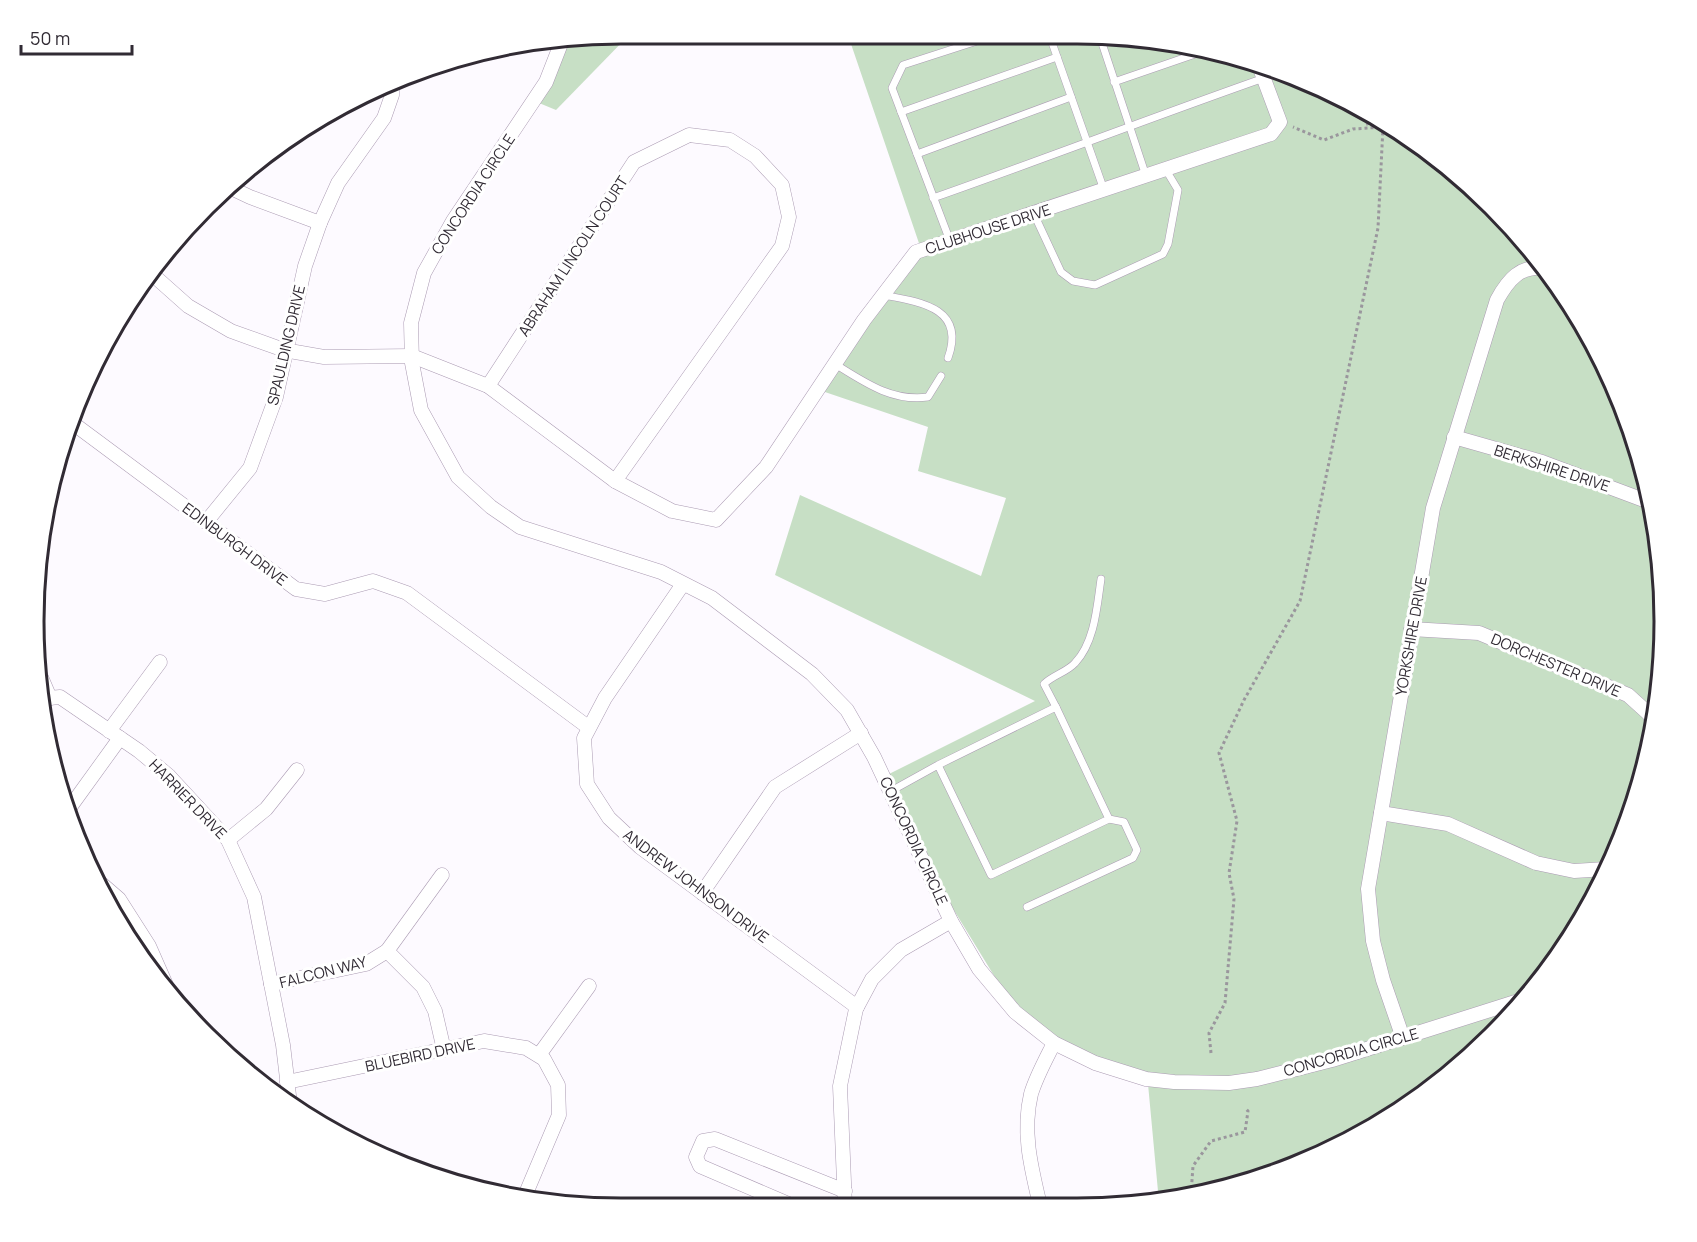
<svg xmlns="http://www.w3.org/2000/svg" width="1697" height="1242" viewBox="0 0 1697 1242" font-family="Manrope,sans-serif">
<rect width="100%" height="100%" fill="#fdfaff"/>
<!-- green -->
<g fill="#c7dfc5">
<polygon points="621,33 631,33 556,110 539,103 560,41"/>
<polygon points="739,33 1114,34 1228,53 1301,78 1402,132 1464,179 1542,263 1603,361 1644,468 1663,582 1659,697 1633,810 1585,915 1518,1008 1434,1087 1301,1164 1159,1202 1148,1084 1023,1023 906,832 883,777 1035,701 775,575 800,495 981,576 1006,498 918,471 928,427 819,390 922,252 851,44"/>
</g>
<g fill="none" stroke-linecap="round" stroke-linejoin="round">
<!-- service casing -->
<g stroke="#ab9bb3" stroke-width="8">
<g id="service">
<polyline points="1049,34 1104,190"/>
<polyline points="1099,34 1146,176"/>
<polyline points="1114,82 1207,50"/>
<polyline points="901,112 1057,57"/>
<polyline points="917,154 1071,97"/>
<path d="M933 198C1044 159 1153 117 1264 78"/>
<polyline points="1034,214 1061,272 1073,281 1095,285 1163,254 1168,244 1178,190 1166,170"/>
<polyline points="950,241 892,88 903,65 999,34"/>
<path d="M883 295C921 302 966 308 948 358"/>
<path d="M835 364C864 382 892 402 928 397L941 376"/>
<path d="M1056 707 1044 684C1053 675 1067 672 1075 663 1095 642 1097 606 1101 579"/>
<polyline points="891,791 938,765 1056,707 1109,819 991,875 938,765"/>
<polyline points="1027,907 1133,858 1137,850 1124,822 1109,819"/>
</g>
</g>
<!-- minor casing -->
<g stroke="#ab9bb3" stroke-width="15">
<g id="minor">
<polyline points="562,41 546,82 453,221 424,273 411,323 412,363 421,410 458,477 491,507 520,527 661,572 712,598 812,674 847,710 874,757 951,921 979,969 1015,1012 1054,1043 1095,1063 1146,1079 1174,1082 1229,1083 1257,1079 1332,1060 1525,999"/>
<polyline points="231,188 250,197 320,223"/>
<polyline points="152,274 188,306 231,331 284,350 324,357 412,356 488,386 615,481 672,511 716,520 766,467 864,320 916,252 1271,134 1280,122 1258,63"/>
<polyline points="488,386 634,162 689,135 730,140 755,156 782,185 789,217 782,246 615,481"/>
<polyline points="74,424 296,589 325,594 373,581 407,593 588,727"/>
<polyline points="1454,437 1542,462 1649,502"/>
<polyline points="206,522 250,468 276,397 305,266 320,223 338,183 384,118 392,95 392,88"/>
<polyline points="683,584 605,698 584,738 587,784 609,818 640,847 857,1007"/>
<polyline points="1411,629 1479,633 1628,695 1649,714 1653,723"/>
<polyline points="38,670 50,698"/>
<polyline points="38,699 60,697 139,751 169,776 228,840 254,897 283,1045 290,1104"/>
<polyline points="109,731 160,662"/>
<polyline points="68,810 120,738"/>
<polyline points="1381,813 1448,824 1536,863 1574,871 1606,869"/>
<polyline points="228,840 266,809 297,770"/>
<polyline points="97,880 119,899 149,946 171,996"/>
<polyline points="702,893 775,787 861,733"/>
<polyline points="387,951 423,987 435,1011 444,1050"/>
<polyline points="271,984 366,964 387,951 442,875"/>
<path d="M1403 1038 1383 980 1373 941 1368 889 1433 508 1497 300C1508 280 1520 265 1545 268"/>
<polyline points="539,1055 589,986"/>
<polyline points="287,1082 484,1041 526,1048 544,1059 558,1085 559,1115 524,1198"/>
<path d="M1040 1205C1031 1167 1022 1132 1031 1094 1036 1077 1046 1059 1054 1043"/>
<polyline points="793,1206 700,1166 696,1157 703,1141 715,1139 845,1191"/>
<polyline points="845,1206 840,1086 856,1009 872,979 901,950 951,921"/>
</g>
</g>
<!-- path -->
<g stroke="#9a969d" stroke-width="3" stroke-dasharray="3 3" stroke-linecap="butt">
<polyline points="1363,111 1369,128"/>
<polyline points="1211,1053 1209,1033 1225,1003 1234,899 1229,873 1237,821 1219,753 1244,700 1300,601 1378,228 1383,127 1353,129 1324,140 1293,127"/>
<polyline points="1191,1194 1193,1166 1211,1141 1245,1132 1248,1111 1245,1108"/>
</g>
<!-- service -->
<use href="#service" stroke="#fff" stroke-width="7"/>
<!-- minor -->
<use href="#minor" stroke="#fff" stroke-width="14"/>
</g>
<g text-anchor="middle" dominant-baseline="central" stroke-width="6" stroke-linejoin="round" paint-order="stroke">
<!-- street labels -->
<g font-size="15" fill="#312b34" stroke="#fff">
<text transform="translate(473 194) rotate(-57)">CONCORDIA CIRCLE</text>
<text transform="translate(988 229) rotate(-18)">CLUBHOUSE DRIVE</text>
<text transform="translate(573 256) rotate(-57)">ABRAHAM LINCOLN COURT</text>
<text transform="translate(286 345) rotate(-77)">SPAULDING DRIVE</text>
<text transform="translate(1552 468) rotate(18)">BERKSHIRE DRIVE</text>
<text transform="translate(235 544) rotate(37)">EDINBURGH DRIVE</text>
<text transform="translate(1411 636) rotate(-80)">YORKSHIRE DRIVE</text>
<text transform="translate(1556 665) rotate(23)">DORCHESTER DRIVE</text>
<text transform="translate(188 799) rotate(46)">HARRIER DRIVE</text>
<text transform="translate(914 841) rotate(65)">CONCORDIA CIRCLE</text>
<text transform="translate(696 886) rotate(37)">ANDREW JOHNSON DRIVE</text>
<text transform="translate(323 972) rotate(-14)">FALCON WAY</text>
<text transform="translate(1351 1052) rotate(-16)">CONCORDIA CIRCLE</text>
<text transform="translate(420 1055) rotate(-12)">BLUEBIRD DRIVE</text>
</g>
</g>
<!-- crop -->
<path d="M0 0H1697V1242H0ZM621 44H1077A577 577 0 0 1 1654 621V621A577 577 0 0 1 1077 1198H621A577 577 0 0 1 44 621V621A577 577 0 0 1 621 44Z" fill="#fff" fill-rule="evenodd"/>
<path fill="none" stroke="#312b34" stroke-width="3" d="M621 44H1077A577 577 0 0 1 1654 621V621A577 577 0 0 1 1077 1198H621A577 577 0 0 1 44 621V621A577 577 0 0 1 621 44Z"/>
<!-- scale -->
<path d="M21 45v9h111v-9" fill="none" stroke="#312b34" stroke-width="3"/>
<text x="30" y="45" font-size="18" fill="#312b34" stroke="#ffffff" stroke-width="4.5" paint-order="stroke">50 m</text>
</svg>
